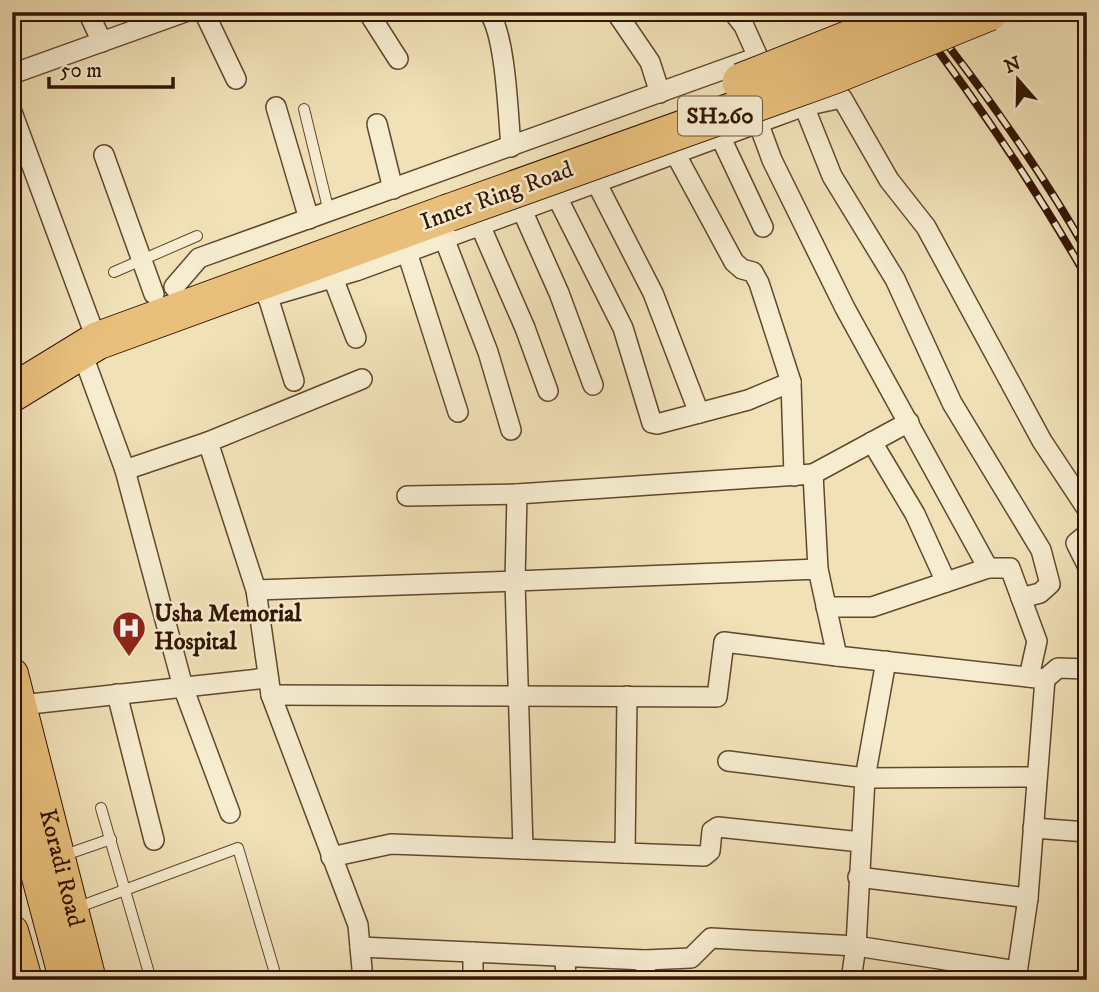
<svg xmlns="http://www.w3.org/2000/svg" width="1099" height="992" viewBox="0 0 1099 992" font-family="'IM FELL DW Pica',serif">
<rect width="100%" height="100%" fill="#f1e1b7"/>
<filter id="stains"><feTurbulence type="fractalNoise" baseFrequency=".00286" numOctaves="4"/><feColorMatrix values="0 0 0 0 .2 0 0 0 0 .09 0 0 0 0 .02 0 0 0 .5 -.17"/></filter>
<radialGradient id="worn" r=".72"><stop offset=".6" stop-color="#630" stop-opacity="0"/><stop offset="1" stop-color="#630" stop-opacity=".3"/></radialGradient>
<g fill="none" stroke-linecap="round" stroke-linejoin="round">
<!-- lane casing -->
<g stroke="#62472e" stroke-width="12">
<g id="lane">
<polyline points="304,109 329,212"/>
<polyline points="114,272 197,236"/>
<polyline points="101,808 151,980"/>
<polyline points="62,856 111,839"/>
<polyline points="76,908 238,848 277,980"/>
</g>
</g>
<!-- street casing -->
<g stroke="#62472e" stroke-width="22">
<g id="street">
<polyline points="88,12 102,42"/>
<polyline points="204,12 236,79"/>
<polyline points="368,12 398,59"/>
<path d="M489 12C506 37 508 115 511 147"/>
<polyline points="616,12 650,62 660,93"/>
<polyline points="12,74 185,12"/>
<polyline points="804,106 832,176 895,279 952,403 1041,550 1050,584 1040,593 1021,598"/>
<polyline points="276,107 309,219"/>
<polyline points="12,112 97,341"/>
<polyline points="758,122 772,160 845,308 988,568"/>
<polyline points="377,124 393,189"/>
<polyline points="720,136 763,227"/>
<polyline points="675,153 734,262 742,269 753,272 759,283 791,382 794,476"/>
<polyline points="104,155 154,294"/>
<polyline points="557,197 623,328 652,423 657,424 699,413 653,293 596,182"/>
<polyline points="522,210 559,293 593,385"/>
<polyline points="480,225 525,328 548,391"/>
<polyline points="444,238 488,352 511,430"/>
<polyline points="407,252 458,412"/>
<polyline points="333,278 356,338"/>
<polyline points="174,287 199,258 758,57 744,26 733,12"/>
<polyline points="267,297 356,271 804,106 842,98 889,180 926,227 1042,441 1087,509"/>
<polyline points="268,297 294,381"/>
<polyline points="81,350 125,470 183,687 230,813"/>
<polyline points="699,413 748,400 791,382"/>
<polyline points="208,442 256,590 271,695 358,925 363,980"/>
<polyline points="872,442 915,514 946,582"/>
<polyline points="125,470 208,442 362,379"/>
<polyline points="813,474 909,422"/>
<polyline points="407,496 517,494"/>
<polyline points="1087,534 1076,543 1087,565"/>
<polyline points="256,590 515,581 517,494 813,474 818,569"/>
<polyline points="826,607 872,607 988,568 1010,568 1037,641 1029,677"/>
<polyline points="1045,679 1058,668 1087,669"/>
<polyline points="117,694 154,840"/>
<polyline points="271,695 717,697 724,642 837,656"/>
<polyline points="21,705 267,678"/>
<polyline points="728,761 865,778 1037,777"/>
<polyline points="1033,828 1087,832"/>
<polyline points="523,849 625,853 627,696"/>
<polyline points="625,853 704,856 710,851 712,831 718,827 861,842"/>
<polyline points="331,857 391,844 523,849 515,581 818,569 837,656 1045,679 1028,898 1016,980"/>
<polyline points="858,877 1028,898"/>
<polyline points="360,947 645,960 691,958 711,938 856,946 1017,971"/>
<polyline points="473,952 473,980"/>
<polyline points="565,958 566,980"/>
<polyline points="645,960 646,980"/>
<polyline points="851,980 856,946 865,778 886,661"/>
</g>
</g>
<!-- primary casing -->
<g stroke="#331401" stroke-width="34">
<g id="primary">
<path id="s1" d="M12 674 90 980"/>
<polyline points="12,931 26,980"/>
</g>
</g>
<!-- highway casing -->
<g stroke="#331401" stroke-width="39">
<g id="highway">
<polyline points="12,393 97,341 448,213"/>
<polyline points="12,770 68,980"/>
</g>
</g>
<!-- lane -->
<use href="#lane" stroke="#f6ecd0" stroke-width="10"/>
<!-- street -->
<use href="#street" stroke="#f6ecd0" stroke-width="19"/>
<!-- primary -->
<use href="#primary" stroke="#e8c07c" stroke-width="32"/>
<!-- highway -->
<use href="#highway" stroke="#e8c07c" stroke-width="37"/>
<!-- rail casing -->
<g stroke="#331401" stroke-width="8">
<g id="rail">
<path d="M909 12C974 97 1034 185 1087 278"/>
<path d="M922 12C982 88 1040 168 1087 252"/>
</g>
</g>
<!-- rail -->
<use href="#rail" stroke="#f6ecd0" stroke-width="5" stroke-dasharray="16" stroke-linecap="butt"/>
<!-- highway-bridge casing -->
<g stroke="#331401" stroke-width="39" stroke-linecap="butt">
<g id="highway-bridge">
<polyline points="741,82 918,12"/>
<polyline points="448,213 834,75 989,12"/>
</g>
</g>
<!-- highway-bridge -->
<use href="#highway-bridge" stroke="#e8c07c" stroke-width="37"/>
</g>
<!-- icons -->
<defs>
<g id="hospital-pin" transform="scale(1.75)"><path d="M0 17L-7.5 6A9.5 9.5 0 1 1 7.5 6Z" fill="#8f2418" stroke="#f6ecd0"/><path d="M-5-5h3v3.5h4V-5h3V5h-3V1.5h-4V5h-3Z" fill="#fff"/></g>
</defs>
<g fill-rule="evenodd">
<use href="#hospital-pin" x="129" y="628"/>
</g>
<g text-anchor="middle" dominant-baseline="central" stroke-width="5" stroke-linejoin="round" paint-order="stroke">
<!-- shield labels -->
<rect fill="#f6ecd0" stroke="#6e553f" stroke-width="2" x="678" y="96.5" width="84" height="39" rx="5"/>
<g font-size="23" font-weight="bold" fill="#331401">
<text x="720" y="116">SH260</text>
</g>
<!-- street labels -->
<g font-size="24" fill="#331401" stroke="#f6ecd0">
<text transform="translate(497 196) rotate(-20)">Inner Ring Road</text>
<text stroke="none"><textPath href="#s1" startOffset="200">Koradi Road</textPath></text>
</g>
<!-- poi labels -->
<g font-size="24" font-weight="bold" fill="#331401" stroke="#f6ecd0" text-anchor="start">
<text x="154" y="614">Usha Memorial<tspan x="154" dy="28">Hospital</tspan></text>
</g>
</g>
<!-- margin -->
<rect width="1099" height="992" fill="none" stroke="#f1e1b7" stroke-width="42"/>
<rect x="14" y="14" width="1071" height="964" fill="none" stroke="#331401" stroke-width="3.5"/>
<rect x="21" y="21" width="1057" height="950" fill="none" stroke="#331401" stroke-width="2"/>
<!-- north arrow -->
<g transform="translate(1018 80) rotate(340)" stroke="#f6ecd0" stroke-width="5" paint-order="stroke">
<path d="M0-5L12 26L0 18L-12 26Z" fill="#331401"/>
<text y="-10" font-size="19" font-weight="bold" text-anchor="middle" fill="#331401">N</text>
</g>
<!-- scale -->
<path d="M49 77v10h124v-10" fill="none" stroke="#331401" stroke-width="3.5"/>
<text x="60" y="77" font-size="21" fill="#331401" stroke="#f6ecd0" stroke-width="5" paint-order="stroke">50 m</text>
<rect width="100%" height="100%" filter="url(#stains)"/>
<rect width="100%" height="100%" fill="url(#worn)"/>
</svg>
